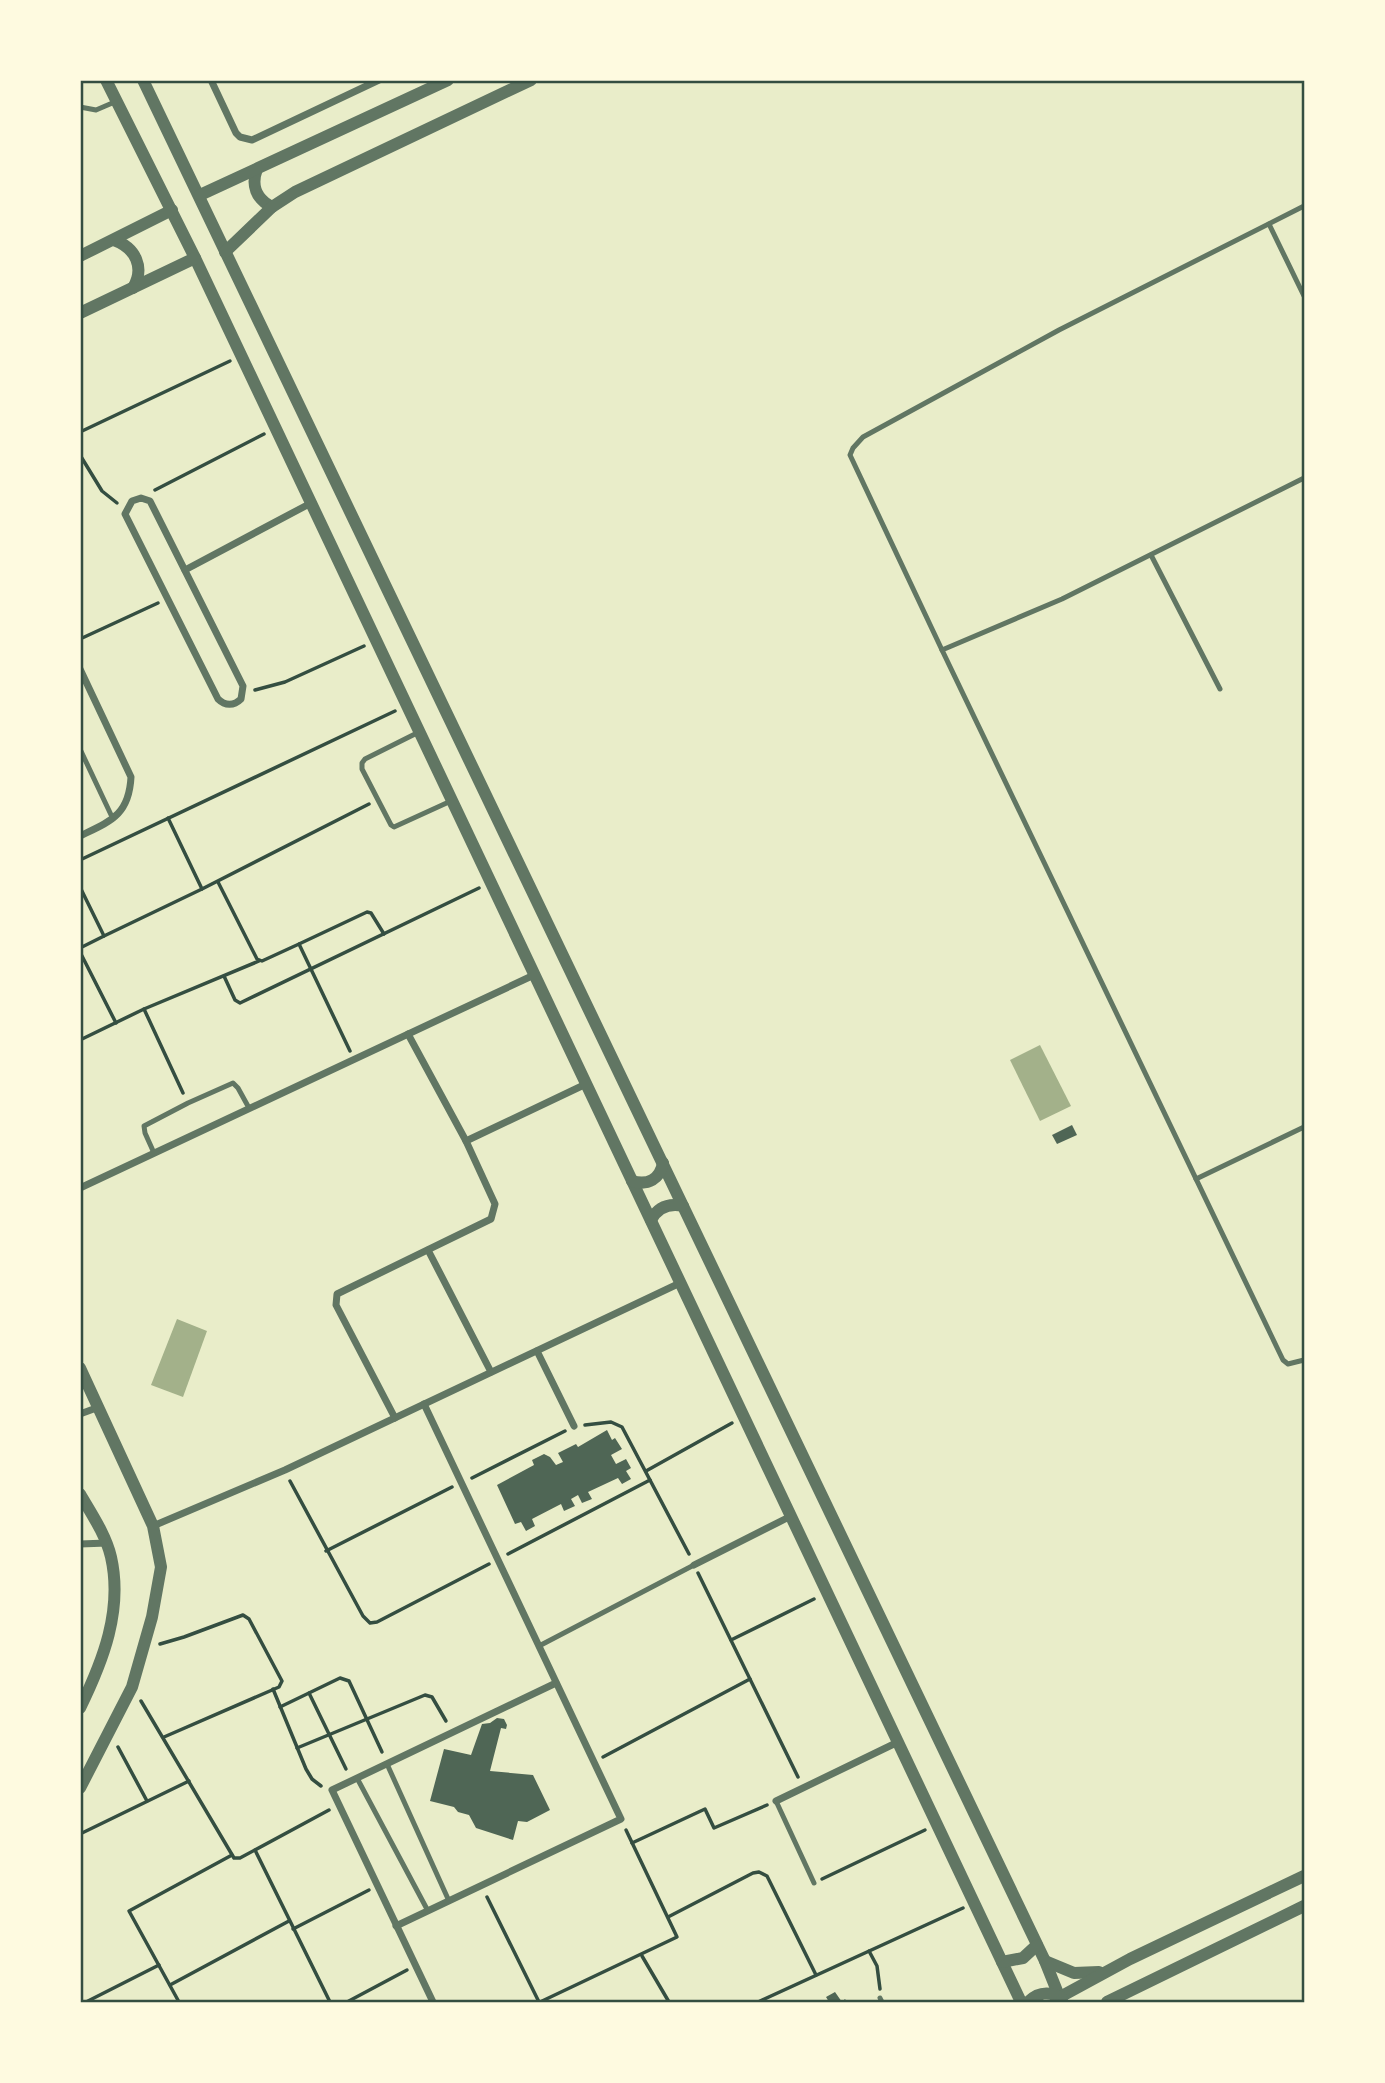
<svg xmlns="http://www.w3.org/2000/svg" width="1385" height="2083" viewBox="0 0 1385 2083" font-family="'Roboto Condensed',sans-serif">
<rect width="100%" height="100%" fill="#e9edc9"/>
<!-- water -->
<g fill="#a3b18a">
<polygon points="1040,1045 1071,1106 1040,1121 1010,1060"/>
<polygon points="177,1319 207,1331 183,1397 151,1385"/>
</g>
<!-- building -->
<g fill="#4f6655">
<polygon points="1072,1125 1077,1135 1057,1144 1052,1135"/>
<polygon points="607,1430 612,1440 615,1438 622,1449 611,1455 616,1464 626,1459 631,1468 626,1471 631,1479 622,1484 618,1478 588,1492 592,1499 582,1503 578,1495 571,1499 575,1506 564,1511 561,1504 532,1519 535,1526 526,1531 521,1522 515,1524 497,1485 534,1465 532,1460 544,1454 550,1457 556,1465 563,1462 558,1453 576,1444 578,1447"/>
<polygon points="497,1718 504,1719 507,1725 506,1729 501,1728 490,1771 533,1775 550,1810 527,1822 518,1821 513,1840 476,1828 469,1815 458,1812 454,1807 430,1801 444,1749 471,1755 482,1724 490,1723"/>
<polygon points="835,1992 842,2002 845,1999 847,2002 829,2002 826,1997"/>
</g>
<g fill="none" stroke-linecap="round" stroke-linejoin="round">
<!-- path -->
<g stroke="#344e41" stroke-width="3.5">
<polyline points="80,432 230,361"/>
<polyline points="80,455 102,491 117,503"/>
<polyline points="155,490 264,434"/>
<polyline points="80,639 158,603"/>
<polyline points="255,690 285,682 364,646"/>
<polyline points="80,860 395,711"/>
<polyline points="218,882 257,959 262,961 299,944 350,1051"/>
<polyline points="80,887 104,936 202,889 168,818"/>
<polyline points="202,889 369,804"/>
<polyline points="299,944 367,912 371,913 384,934"/>
<polyline points="80,948 104,936"/>
<polyline points="80,952 116,1023"/>
<polyline points="224,976 235,1000 240,1003 479,888"/>
<polyline points="144,1009 183,1093"/>
<polyline points="80,1040 144,1009 259,961"/>
<polyline points="585,1425 611,1422 622,1427 689,1554"/>
<polyline points="646,1471 732,1423"/>
<polyline points="472,1478 565,1431"/>
<polyline points="290,1481 363,1616 370,1623 377,1622 489,1564"/>
<polyline points="326,1551 452,1487"/>
<polyline points="508,1554 650,1480"/>
<polyline points="698,1573 798,1777"/>
<polyline points="731,1640 814,1599"/>
<polyline points="160,1644 184,1637 243,1615 249,1619 282,1681 279,1687 164,1737"/>
<polyline points="273,1689 306,1769 312,1779 321,1786"/>
<polyline points="309,1693 346,1769"/>
<polyline points="141,1701 234,1858 240,1858 329,1810"/>
<polyline points="280,1707 340,1678 349,1681 382,1752"/>
<polyline points="118,1747 147,1801"/>
<polyline points="297,1748 425,1695 432,1697 446,1721"/>
<polyline points="603,1757 750,1679"/>
<polyline points="80,1834 189,1781"/>
<polyline points="632,1843 705,1809 714,1828 767,1805"/>
<polyline points="255,1850 330,2002"/>
<polyline points="822,1879 925,1830"/>
<polyline points="487,1897 539,2002"/>
<polyline points="668,1917 753,1873 759,1872 767,1876 816,1975"/>
<polyline points="293,1929 369,1890"/>
<polyline points="869,1951 877,1966 880,1989"/>
<polyline points="642,1956 669,2002"/>
<polyline points="170,1985 289,1921"/>
<polyline points="86,2002 159,1965"/>
<polyline points="179,2002 129,1911 232,1855"/>
<polyline points="347,2002 407,1970"/>
<polyline points="540,2002 677,1937 626,1830"/>
<polyline points="758,2002 963,1908"/>
</g>
<!-- service -->
<g stroke="#617663" stroke-width="5">
<polyline points="80,107 96,110 117,101"/>
<polyline points="1304,206 1059,330 863,437 853,448 850,455 942,650 1283,1360 1288,1364 1304,1360"/>
<polyline points="1269,224 1304,296"/>
<polyline points="1151,555 1220,689"/>
<polyline points="942,650 1062,599 1304,478"/>
<polyline points="419,732 365,759 362,763 362,769 391,825 394,827 451,801"/>
<polyline points="80,749 113,819"/>
<polyline points="154,1153 145,1133 144,1126 188,1103 233,1083 238,1088 249,1108"/>
<polyline points="1196,1179 1304,1127"/>
<polyline points="539,1646 694,1565"/>
<polyline points="387,1764 449,1901"/>
<polyline points="357,1778 428,1911"/>
<polyline points="776,1801 814,1883"/>
<polyline points="880,1998 882,2002"/>
</g>
<!-- minor -->
<g stroke="#617663" stroke-width="7">
<polyline points="211,80 236,133 240,137 252,140 379,80"/>
<path d="M141 498 150 501 243 686 241 699C234 706 225 706 218 699L125 514 132 501Z"/>
<polyline points="185,570 311,503"/>
<path d="M80 669 131 777C129 815 111 821 80 836"/>
<polyline points="408,1034 466,1141"/>
<polyline points="80,1188 534,975"/>
<polyline points="428,1250 491,1372"/>
<polyline points="537,1351 574,1426"/>
<polyline points="80,1414 99,1407"/>
<polyline points="395,1418 336,1305 337,1294 491,1219 495,1204 466,1141 586,1084"/>
<polyline points="153,1526 285,1470 680,1283"/>
<polyline points="80,1544 107,1543"/>
<polyline points="694,1565 791,1516"/>
<polyline points="776,1801 898,1742"/>
<polyline points="396,1926 621,1819 424,1404"/>
<polyline points="433,2002 332,1790 556,1683"/>
</g>
<!-- tertiary -->
<g stroke="#617663" stroke-width="12">
<polyline points="106,80 195,258 1021,2002"/>
<polyline points="143,80 1045,1961 1059,1996"/>
<path d="M257 169C251 185 256 199 272 207"/>
<polyline points="200,195 448,80"/>
<path d="M114 240C136 248 145 268 133 288"/>
<polyline points="225,252 272,207 295,192 531,80"/>
<polyline points="80,256 172,210"/>
<polyline points="80,313 195,258"/>
<path d="M632 1181C648 1186 660 1179 663 1163"/>
<path d="M651 1220C658 1207 669 1203 683 1206"/>
<polyline points="80,1368 153,1526 161,1567 152,1617 132,1687 80,1788"/>
<path d="M80 1494C91 1513 106 1535 111 1557 123 1610 103 1661 80 1708"/>
<polyline points="1045,1961 1074,1973 1099,1972"/>
<polyline points="1002,1962 1023,1958 1037,1945"/>
<polyline points="1060,1997 1130,1959 1304,1876"/>
<path d="M1028 2002C1038 1992 1049 1991 1062 1998"/>
<polyline points="1107,2002 1304,1906"/>
</g>
</g>
<!-- border -->
<rect width="1385" height="2083" fill="none" stroke="#fefae0" stroke-width="164"/>
<rect x="82" y="82" width="1221" height="1919" fill="none" stroke="#344e41" stroke-width="2.5"/>
</svg>
